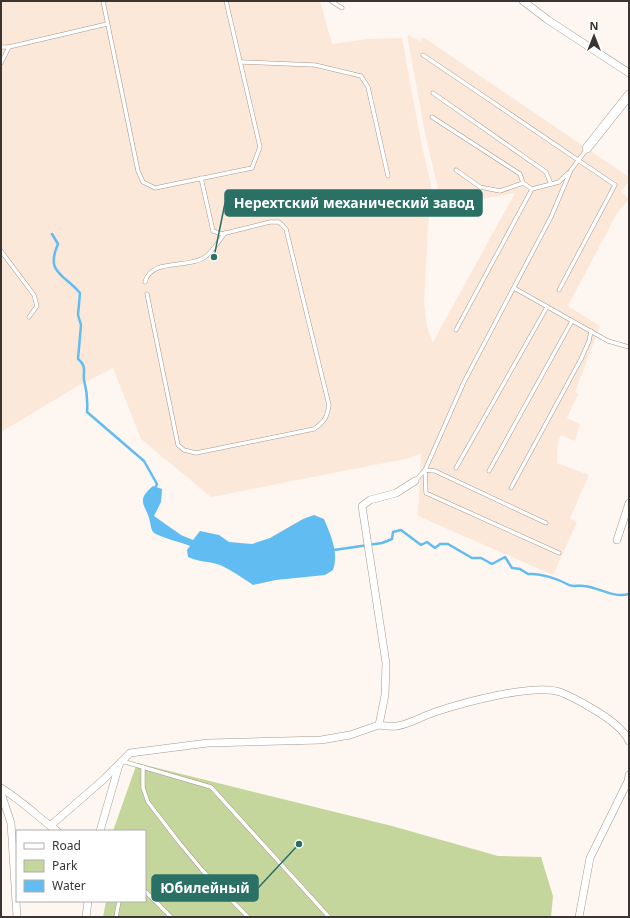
<svg xmlns="http://www.w3.org/2000/svg" width="630" height="918" viewBox="0 0 630 918" font-family="'Noto Sans',sans-serif">
<rect width="100%" height="100%" fill="#fef6f0"/>
<!-- built -->
<polygon fill="#fce8d9" points="1,1 320,1 332,44 368,39 402,38 421,142 433,194 429,210 424,304 427,328 433,342 515,193 442,206 426,138 407,35 420,41 423,37 629,177 629,181 621,191 629,199 617,213 568,306 600,326 575,392 578,394 567,418 580,424 575,441 561,435 558,442 557,463 589,475 570,518 577,522 553,575 418,516 421,453 410,458 211,497 141,439 113,368 76,387 1,432"/>
<!-- green -->
<polygon fill="#c5d69c" points="137,763 392,826 498,856 541,857 553,896 551,917 103,917 106,901 145,901 145,831 113,831"/>
<!-- water -->
<path fill="#61bcf2" d="M153 486 162 489 161 502 154 516 181 535 193 540 200 531 219 535 229 542 252 544 270 538 303 519 314 515 324 519C331 536 339 552 333 570L325 575 276 580 253 585C243 578 231 570 220 565 209 561 198 562 188 557L187 550 190 546C181 542 162 538 154 533 151 530 151 526 150 522 147 505 134 502 153 486Z"/>
<g fill="none" stroke-linecap="round" stroke-linejoin="round">
<!-- stream -->
<g stroke="#61bcf2" stroke-width="2.5">
<path d="M52 234 58 244C45 273 64 274 80 293L78 315 81 325 78 359C87 366 83 371 84 380 87 391 88 400 87 412L144 461 157 484 155 489"/>
<path d="M334 550 382 543 392 539 393 532 401 530 421 545 427 542 435 548 440 544H448L472 558H481L492 564 505 557 512 568 520 569 528 574C541 573 558 579 569 585 572 587 580 585 584 586 601 588 612 598 629 594"/>
</g>
<!-- service casing -->
<g stroke="#a4988e" stroke-width="4.5">
<g id="service">
<polyline points="103,1 138,171 143,182 155,188 252,168 260,147 226,1"/>
<polyline points="331,1 342,8"/>
<polyline points="1,47 9,47 107,24"/>
<polyline points="423,55 615,185 559,290"/>
<polyline points="241,62 315,65 361,76 368,87 388,176"/>
<polyline points="1,63 9,47"/>
<polyline points="433,93 546,172 551,184"/>
<polyline points="432,117 520,174 523,183"/>
<polyline points="456,170 480,187 500,191 523,183 532,189 559,182 568,173"/>
<polyline points="1,251 34,295 37,306 29,317"/>
<path d="M145 282C151 258 188 269 205 257 213 251 219 241 225 233"/>
<polyline points="514,288 608,341 629,347"/>
<path d="M147 294 178 445 184 450 196 453 314 429C324 422 327 418 329 405L286 229 279 222H270L222 234 213 231 201 178"/>
<polyline points="456,330 532,189"/>
<polyline points="456,468 547,307"/>
<polyline points="489,471 572,321"/>
<polyline points="415,481 425,470 464,382 551,217 571,170 587,149"/>
<polyline points="511,488 581,359 589,341 591,331"/>
<polyline points="546,523 435,471 425,470 426,493 559,553"/>
<polyline points="122,761 211,787 329,917"/>
<polyline points="143,767 143,788 148,802 178,841 202,870 248,917"/>
<polyline points="145,891 171,917"/>
<polyline points="116,917 119,901"/>
</g>
</g>
<!-- minor casing -->
<g stroke="#a4988e" stroke-width="8">
<g id="minor">
<polyline points="523,1 548,20 629,73"/>
<path d="M415 481 396 493 370 500 362 506 386 663 385 695 379 725C385 726 391 727 397 726 410 724 423 716 435 712 462 703 534 683 560 692 571 696 583 703 593 709 605 716 623 728 629 741"/>
<polyline points="617,540 629,503"/>
<path d="M1 788C21 800 38 817 57 831"/>
<polyline points="1,793 11,823 17,917"/>
<polyline points="50,826 103,780 130,753 208,743 321,740 350,735 379,725"/>
<polyline points="100,831 119,765"/>
<polyline points="86,917 88,901"/>
<polyline points="579,917 590,858 628,781 629,775"/>
</g>
</g>
<!-- tertiary casing -->
<g stroke="#a4988e" stroke-width="10">
<polyline id="tertiary" points="587,148 629,95"/>
</g>
<!-- service -->
<use href="#service" stroke="#fff" stroke-width="3.5"/>
<!-- minor -->
<use href="#minor" stroke="#fff" stroke-width="7"/>
<!-- tertiary -->
<use href="#tertiary" stroke="#fff" stroke-width="9"/>
</g>
<!-- callouts -->
<path fill="none" stroke="#2a7065" stroke-width="1.5" d="M214 257L225 203M299 844L258 888"/>
<g fill="#2a7065" stroke="#fff" stroke-width="1.5">
<circle cx="214" cy="257" r="4"/>
<circle cx="299" cy="844" r="4"/>
</g>
<g fill="#2a7065" stroke="#2a7065" stroke-width="1.5">
<rect x="225" y="190" width="257" height="26" rx="4"/>
<rect x="152" y="875" width="106" height="26" rx="4"/>
</g>
<g font-size="14" text-anchor="middle" font-weight="bold" fill="#fff">
<text x="354" y="208">Нерехтский механический завод</text>
<text x="205" y="893">Юбилейный</text>
</g>
<!-- border -->
<rect width="630" height="918" fill="none" stroke="#3a3531" stroke-width="4"/>
<!-- legend -->
<rect x="16" y="830" width="130" height="72" fill="#ffffff" stroke="#b0aead"/>
<rect x="24" y="843" width="20" height="6" fill="#ffffff" stroke="#b0aead"/>
<text x="52" y="850" font-size="12" fill="#3a3531">Road</text>
<rect x="24" y="860" width="20" height="12" fill="#c5d69c" stroke="#b0aead"/>
<text x="52" y="870" font-size="12" fill="#3a3531">Park</text>
<rect x="24" y="880" width="20" height="12" fill="#61bcf2" stroke="#b0aead"/>
<text x="52" y="890" font-size="12" fill="#3a3531">Water</text>
<!-- north arrow -->
<g transform="translate(594 36)" stroke="#ffffff" stroke-width="3" paint-order="stroke">
<path d="M0-3L7 15L0 10L-7 15Z" fill="#3a3531"/>
<text y="-6" font-size="11" font-weight="bold" text-anchor="middle" fill="#3a3531">N</text>
</g>
</svg>
